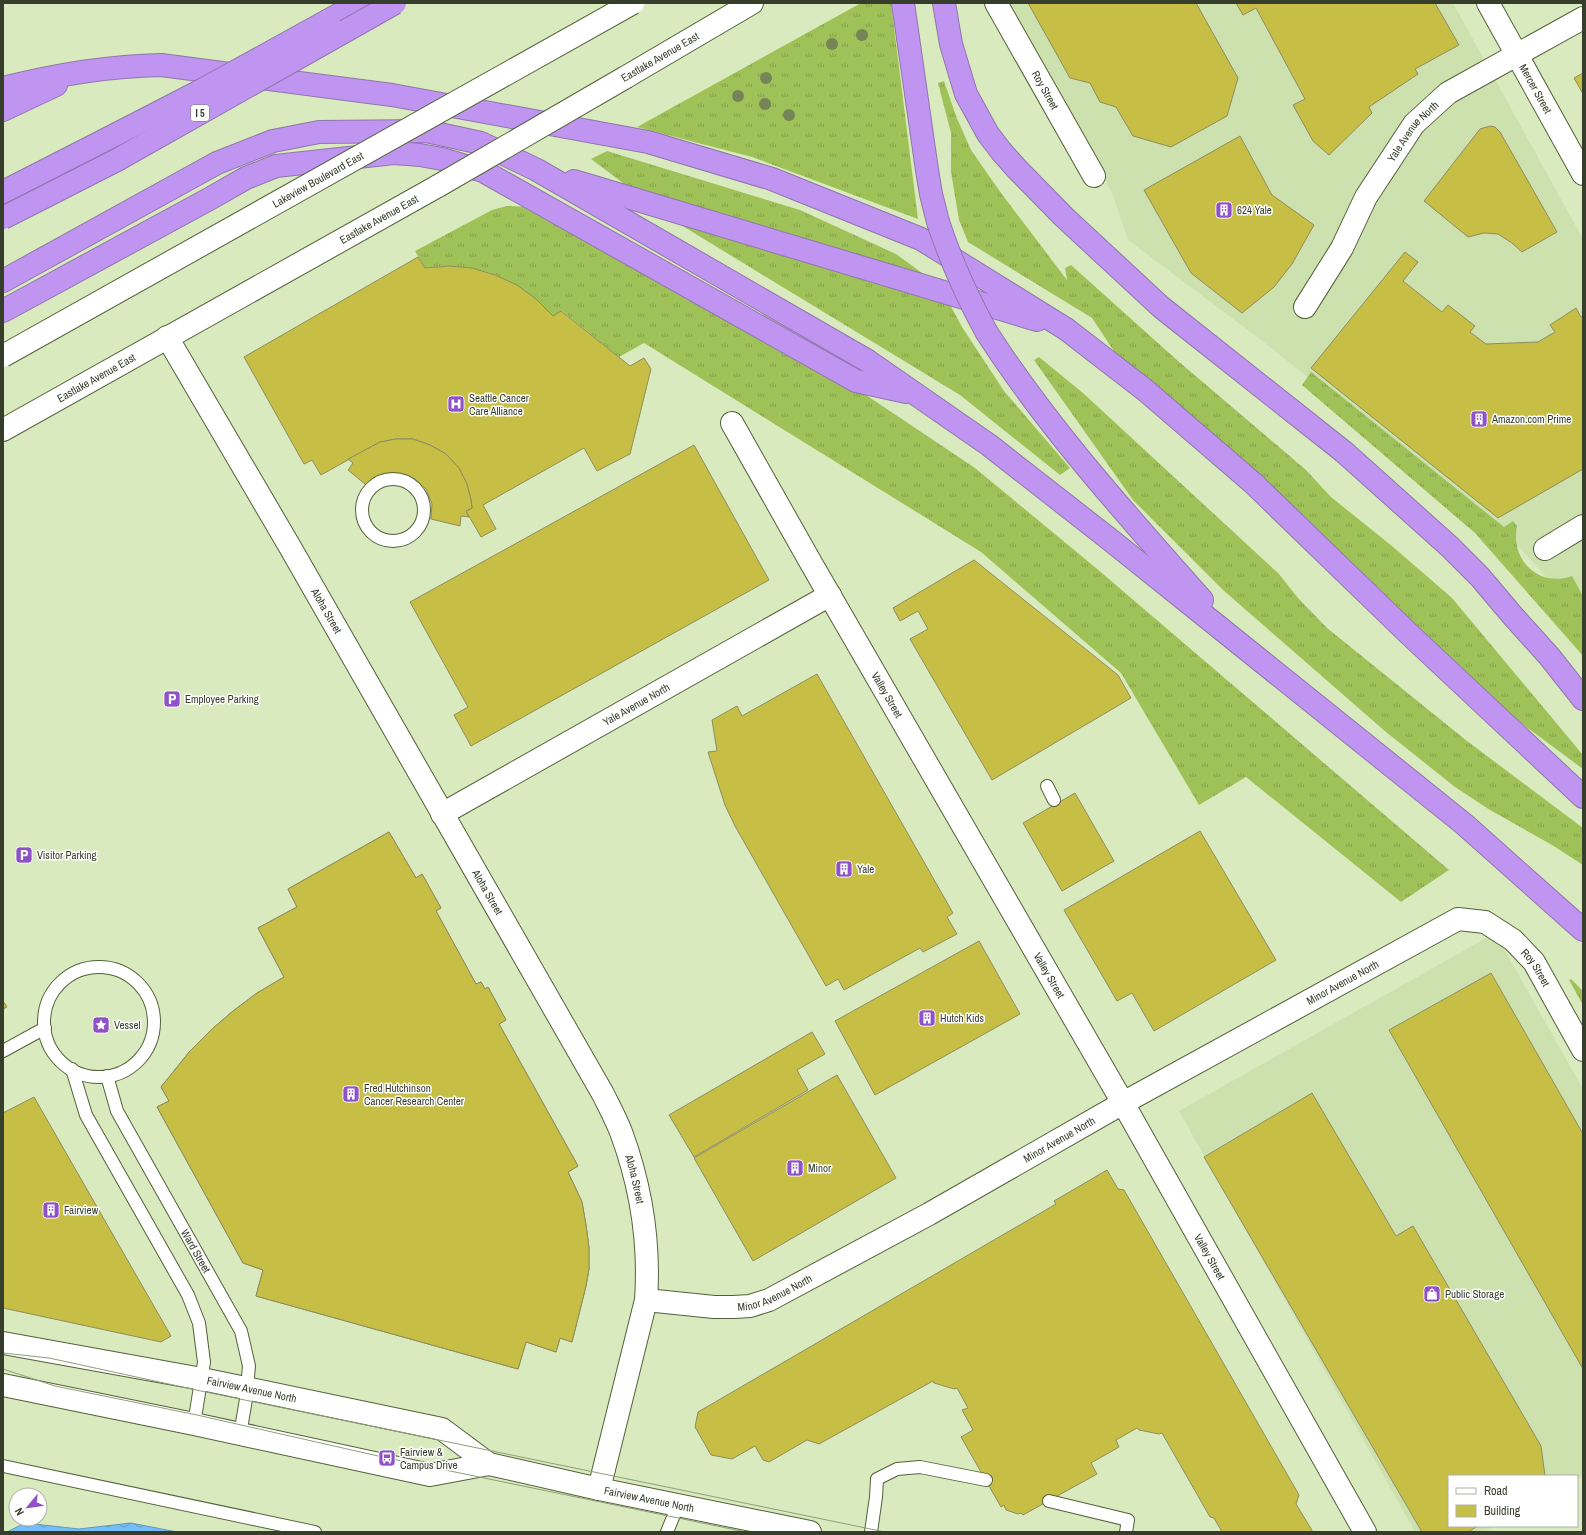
<svg xmlns="http://www.w3.org/2000/svg" width="1586" height="1535" viewBox="0 0 1586 1535" font-family="'Archivo Narrow',sans-serif">
<defs>
<pattern id="grass-tufts" width="24" height="20" patternUnits="userSpaceOnUse"><rect width="24" height="20" fill="#9fc258"/><path d="M3 7l-1-3M5 7V3M7 7l1-3M15 17l-1-3M17 17v-4M19 17l1-3" fill="none" stroke="#829f49"/></pattern>
<pattern id="water-waves" width="16" height="10" patternUnits="userSpaceOnUse"><rect width="16" height="10" fill="#76bef9"/><path d="M0 5q4-4 8 0t8 0" fill="none" stroke="#629cca"/></pattern>
</defs>
<rect width="100%" height="100%" fill="#d9ebbe"/>
<!-- built -->
<g fill="#cde1ae">
<polygon points="1008,3 1453,3 1583,239 1583,618 1521,549 1265,343 1128,240 1112,193"/>
<polygon points="1495,933 1583,1089 1583,1476 1577,1479 1577,1476 1449,1476 1449,1526 1494,1526 1483,1532 1415,1532 1179,1111"/>
</g>
<!-- grass -->
<g fill="url(#grass-tufts)">
<polygon points="861,3 891,3 918,219 752,157 637,127"/>
<polygon points="944,81 956,116 971,150 1001,193 1067,280 1065,268 1071,265 1178,361 1306,470 1331,497 1392,546 1452,598 1583,755 1583,769 1502,709 1135,383 1092,318 968,242 959,220 951,172 951,133 938,83"/>
<polygon points="607,151 800,210 896,254 940,286 962,327 1004,391 1070,468 1060,475 960,395 671,219 591,159"/>
<path d="M507 206 530 207 854 387 975 468 1096 568 1449 870 1401 902 1246 777 1199 805 1121 673 981 552 644 343 619 357 562 311 553 316C524 286 493 267 449 266 441 266 433 267 425 268L415 251 492 210Z"/>
<polygon points="1039,357 1083,393 1279,574 1298,598 1327,628 1467,741 1583,828 1583,865 1552,845 1490,810 1455,787 1386,732 1223,590 1133,500 1034,360"/>
<path d="M1311 372 1504 527 1513 521 1517 526C1510 560 1539 588 1572 576L1583 596V656L1475 533 1302 385Z"/>
<polygon points="1571,979 1583,991 1583,1005 1569,980"/>
</g>
<!-- water -->
<polygon fill="url(#water-waves)" stroke="#6397bb" points="25,1523 79,1529 131,1523 177,1532 7,1532"/>
<!-- building -->
<g fill="#c7be45" stroke="#8f8c60">
<polygon points="1028,3 1196,3 1238,78 1227,116 1171,147 1133,136 1116,107 1100,102 1090,83 1070,78"/>
<polygon points="1236,3 1435,3 1459,45 1415,69 1418,74 1369,107 1372,113 1329,155 1313,141 1293,105 1305,99 1256,8 1243,15"/>
<polygon points="1583,73 1583,94 1574,78"/>
<polygon points="1490,126 1495,127 1500,132 1557,232 1522,252 1512,243 1498,234 1484,233 1468,237 1424,201 1480,129"/>
<polygon points="1240,136 1272,195 1314,225 1292,264 1274,287 1242,313 1191,273 1144,190"/>
<polygon points="1405,252 1418,262 1403,281 1442,312 1448,305 1475,326 1470,332 1486,344 1538,342 1555,332 1550,325 1576,308 1581,317 1583,316 1583,469 1498,518 1311,368"/>
<polygon points="418,257 425,268 449,266 472,268 495,275 517,285 536,299 553,316 561,311 630,366 644,358 651,369 630,454 597,471 584,448 483,505 496,529 481,537 466,511 472,508 471,500 467,484 459,468 446,454 430,445 413,439 396,439 380,442 321,475 312,460 304,464 244,357"/>
<polygon points="396,439 413,439 430,445 446,454 459,468 467,484 471,500 472,508 466,511 469,517 461,516 460,526 431,519 432,504 426,489 415,479 402,475 388,476 377,482 371,489 348,470 353,463 348,459 380,442"/>
<polygon points="694,445 769,580 471,746 454,715 468,707 410,602"/>
<polygon points="974,560 1118,675 1131,698 992,780 910,639 928,629 918,611 900,621 893,608"/>
<polygon points="817,674 953,913 947,917 957,934 923,952 920,948 844,990 838,979 826,986 735,826 725,805 708,752 717,751 712,720 737,706 742,716"/>
<polygon points="1075,793 1114,861 1062,891 1023,823"/>
<polygon points="1200,831 1276,960 1154,1031 1132,993 1117,1001 1064,910"/>
<polygon points="389,832 416,878 422,874 441,908 436,911 476,984 481,982 485,989 488,987 506,1020 499,1024 578,1166 568,1172 582,1202 586,1225 589,1248 589,1269 586,1286 572,1342 560,1338 556,1352 526,1342 518,1369 256,1296 263,1270 243,1263 157,1107 169,1101 161,1087 190,1051 211,1030 233,1011 257,993 284,977 258,928 297,907 288,889"/>
<polygon points="389,832 416,878 422,874 441,908 436,911 476,984 481,982 485,989 488,987 506,1020 499,1024 578,1166 568,1172 582,1202 586,1225 589,1248 589,1269 586,1286 572,1342 560,1338 556,1352 526,1342 518,1369 256,1296 263,1270 243,1263 157,1107 169,1101 161,1087 190,1051 211,1030 233,1011 257,993 284,977 258,928 297,907 288,889"/>
<polygon points="979,941 1020,1014 875,1095 835,1021"/>
<polygon points="1491,973 1583,1134 1583,1369 1389,1030"/>
<polygon points="3,1001 7,1007 3,1009"/>
<polygon points="812,1032 825,1054 797,1070 808,1090 694,1157 669,1115"/>
<polygon points="837,1075 896,1178 753,1261 694,1158"/>
<polygon points="1312,1093 1396,1236 1413,1226 1541,1446 1545,1476 1449,1476 1449,1526 1478,1526 1468,1532 1422,1532 1204,1157"/>
<polygon points="34,1097 171,1336 161,1342 3,1308 3,1113"/>
<polygon points="1107,1170 1118,1189 1124,1190 1299,1495 1296,1504 1313,1532 1222,1532 1214,1518 1210,1517 1162,1433 1159,1434 1139,1430 1137,1428 1116,1440 1119,1447 1091,1463 1097,1474 1023,1515 1021,1513 1018,1514 1006,1510 1004,1505 1001,1507 961,1437 973,1430 962,1410 968,1408 957,1388 954,1389 934,1383 933,1381 819,1444 807,1440 769,1462 763,1460 755,1446 732,1459 711,1455 695,1427 698,1412 1056,1204 1054,1201"/>
</g>
<g fill="none" stroke-linecap="round" stroke-linejoin="round">
<!-- lane casing -->
<g stroke="#53613a" stroke-width="14">
<g id="lane">
<circle cx="393" cy="510" r="31"/>
<polyline points="1047,786 1054,800"/>
<circle cx="99" cy="1022" r="55"/>
<polyline points="3,1051 45,1028"/>
<polyline points="72,1069 86,1115 188,1295 199,1323 204,1362 194,1424"/>
<path id="s1" d="M107 1076 117 1111 241 1331 249 1366 246 1399 240 1435"/>
<polyline points="3,1466 315,1532"/>
<polyline points="1049,1501 1128,1520 1126,1532"/>
<polyline points="667,1532 678,1505"/>
<polyline points="871,1532 876,1497 877,1479 897,1469 920,1467 986,1480"/>
</g>
</g>
<!-- street casing -->
<g stroke="#53613a" stroke-width="24">
<g id="street">
<path id="s2" d="M996 3 1094 176"/>
<path id="s3" d="M1305 307 1342 248 1366 197 1414 124 1448 93 1583 18"/>
<path id="s4" d="M167 337 290 547 603 1094C609 1106 616 1119 621 1132 641 1186 650 1243 646 1300L599 1489"/>
<path id="s5" d="M732 423 811 563 1123 1103 1365 1532"/>
<polyline points="1545,549 1583,526"/>
<path id="s6" d="M442 814 830 595"/>
<path id="s7" d="M646 1300 714 1307H734L750 1306 769 1300 929 1214 1123 1103 1458 919 1485 922 1513 940 1534 962 1583 1050"/>
</g>
</g>
<!-- secondary casing -->
<g stroke="#53613a" stroke-width="24">
<g id="secondary">
<path id="s8" d="M1488 3 1583 174"/>
<polyline points="626,77 752,3"/>
<path id="s9" d="M3 430 438 186"/>
<path id="s10" d="M3 1343 202 1379 442 1429 489 1464 599 1489 810 1532"/>
<polyline points="3,1385 194,1424 430,1475 489,1464"/>
</g>
</g>
<!-- highway casing -->
<g stroke="#9076ac" stroke-width="24">
<g id="highway">
<polyline points="903,3 927,170 931,194 938,222"/>
<polyline points="944,3 951,44 966,94 988,134 1001,151 1016,168 1064,217 1161,307 1344,452 1450,547 1480,577 1512,615 1549,656 1583,699"/>
<polyline points="329,20 360,3"/>
<path d="M3 88C55 75 107 66 161 65L392 95 648 142 772 179 921 239 1066 329 1145 390 1253 483 1409 634 1583 797"/>
<polyline points="3,110 56,85"/>
<polyline points="574,181 1037,320"/>
<polyline points="3,192 103,141"/>
<polyline points="3,281 217,163 273,141 319,132 426,131 481,143 537,170 868,361 989,445 1113,542 1464,824 1583,930"/>
<polyline points="3,311 211,198 246,178 276,166 394,153 420,155 442,159 483,171 856,381 906,392"/>
<path d="M987 333C1049 429 1126 514 1202 600"/>
</g>
</g>
<!-- lane -->
<use href="#lane" stroke="#fff" stroke-width="12"/>
<!-- street -->
<use href="#street" stroke="#fff" stroke-width="22"/>
<!-- secondary -->
<use href="#secondary" stroke="#fff" stroke-width="22"/>
<!-- highway -->
<use href="#highway" stroke="#c095f1" stroke-width="22"/>
<!-- tram -->
<g stroke="#8f9c7b" stroke-width="1">
<polyline points="3,1353 49,1358 201,1391 885,1532"/>
<polyline points="3,1369 55,1386 197,1415 387,1458 746,1532"/>
</g>
<!-- secondary-bridge casing -->
<g stroke="#53613a" stroke-width="24" stroke-linecap="butt">
<g id="secondary-bridge">
<polyline points="438,186 626,77"/>
<path id="s11" d="M3 356 633 3"/>
</g>
</g>
<!-- highway-bridge casing -->
<g stroke="#9076ac" stroke-width="24" stroke-linecap="butt">
<g id="highway-bridge">
<polyline points="103,141 204,89 329,20"/>
<polyline points="3,218 117,160 395,3"/>
<path d="M938 222C951 261 967 297 987 333"/>
</g>
</g>
<!-- secondary-bridge -->
<use href="#secondary-bridge" stroke="#fff" stroke-width="22"/>
<!-- highway-bridge -->
<use href="#highway-bridge" stroke="#c095f1" stroke-width="22"/>
</g>
<!-- trees -->
<g fill="#758558">
<circle cx="862" cy="35" r="6"/>
<circle cx="832" cy="44" r="6"/>
<circle cx="766" cy="78" r="6"/>
<circle cx="738" cy="96" r="6"/>
<circle cx="765" cy="104" r="6"/>
<circle cx="789" cy="115" r="6"/>
</g>
<!-- icons -->
<defs>
<g id="building-square" transform="scale(0.9)"><rect x="-9" y="-9" width="18" height="18" rx="4" fill="#8e51c7" stroke="#fff"/><path d="M-4-6H4V6H1V3H-1V6H-4ZM-2.5-4.3h1.7v1.8h-1.7ZM.8-4.3h1.7v1.8H.8ZM-2.5-1h1.7V.8h-1.7ZM.8-1h1.7V.8H.8Z" fill="#fff"/></g>
<g id="hospital-square" transform="scale(0.9)"><rect x="-9" y="-9" width="18" height="18" rx="4" fill="#8e51c7" stroke="#fff"/><path d="M-5-5h3v3.5h4V-5h3V5h-3V1.5h-4V5h-3Z" fill="#fff"/></g>
<g id="parking-square" transform="scale(0.9)"><rect x="-9" y="-9" width="18" height="18" rx="4" fill="#8e51c7" stroke="#fff"/><path d="M-3.5-5.5H1a3.5 3.5 0 0 1 0 7H-1V5.5H-3.5ZM-1-3.4V-.6H.8a1.4 1.4 0 0 0 0-2.8Z" fill="#fff"/></g>
<g id="sight-square" transform="scale(0.9)"><rect x="-9" y="-9" width="18" height="18" rx="4" fill="#8e51c7" stroke="#fff"/><path d="M0-6L1.8-2.2L6-1.7L2.9 1.2L3.7 5.4L0 3.3L-3.7 5.4L-2.9 1.2L-6-1.7L-1.8-2.2Z" fill="#fff"/></g>
<g id="shop-square" transform="scale(0.9)"><rect x="-9" y="-9" width="18" height="18" rx="4" fill="#8e51c7" stroke="#fff"/><path d="M-5-2.5h2.3a2.7 3.5 0 0 1 5.4 0H5L5.5 6h-11ZM-1.5-2.5h3a1.5 2.3 0 0 0-3 0Z" fill="#fff"/></g>
<g id="bus-square" transform="scale(0.9)"><rect x="-9" y="-9" width="18" height="18" rx="4" fill="#8e51c7" stroke="#fff"/><path d="M-5-6H5V4H4V6H2V4H-2V6H-4V4H-5ZM-3.5-4V0h7V-4ZM-3.5 1.2v1.5H-2V1.2ZM2 1.2v1.5H3.5V1.2Z" fill="#fff"/></g>
</defs>
<g fill-rule="evenodd">
<use href="#building-square" x="1224" y="210"/>
<use href="#hospital-square" x="456" y="404"/>
<use href="#building-square" x="1479" y="419"/>
<use href="#parking-square" x="172" y="699"/>
<use href="#parking-square" x="24" y="855"/>
<use href="#building-square" x="844" y="869"/>
<use href="#building-square" x="927" y="1018"/>
<use href="#sight-square" x="101" y="1025"/>
<use href="#building-square" x="351" y="1094"/>
<use href="#building-square" x="795" y="1168"/>
<use href="#building-square" x="51" y="1210"/>
<use href="#shop-square" x="1432" y="1294"/>
<use href="#bus-square" x="387" y="1458"/>
</g>
<g text-anchor="middle" dominant-baseline="central" stroke-width="3" stroke-linejoin="round" paint-order="stroke">
<!-- shield labels -->
<rect fill="#fff" stroke="#72776b" stroke-width="1" x="191" y="105" width="18" height="16" rx="3"/>
<g font-size="10" font-weight="bold" fill="#363d2b">
<text x="200" y="113">I 5</text>
</g>
<!-- street labels -->
<g font-size="11" fill="#363d2b" stroke="#fff">
<text transform="translate(660 57) rotate(-30)">Eastlake Avenue East</text>
<text stroke="none"><textPath href="#s8" startOffset="98">Mercer Street</textPath></text>
<text stroke="none"><textPath href="#s2" startOffset="100">Roy Street</textPath></text>
<text stroke="none"><textPath href="#s3" startOffset="207">Yale Avenue North</textPath></text>
<text stroke="none"><textPath href="#s11" startOffset="361">Lakeview Boulevard East</textPath></text>
<text stroke="none"><textPath href="#s9" startOffset="431">Eastlake Avenue East</textPath></text>
<text stroke="none"><textPath href="#s9" startOffset="107">Eastlake Avenue East</textPath></text>
<text stroke="none"><textPath href="#s4" startOffset="317">Aloha Street</textPath></text>
<text stroke="none"><textPath href="#s5" startOffset="313">Valley Street</textPath></text>
<text stroke="none"><textPath href="#s6" startOffset="223">Yale Avenue North</textPath></text>
<text stroke="none"><textPath href="#s4" startOffset="641">Aloha Street</textPath></text>
<text stroke="none"><textPath href="#s7" startOffset="1008">Roy Street</textPath></text>
<text stroke="none"><textPath href="#s5" startOffset="637">Valley Street</textPath></text>
<text stroke="none"><textPath href="#s7" startOffset="780">Minor Avenue North</textPath></text>
<text stroke="none"><textPath href="#s7" startOffset="456">Minor Avenue North</textPath></text>
<text stroke="none"><textPath href="#s4" startOffset="965">Aloha Street</textPath></text>
<text stroke="none"><textPath href="#s1" startOffset="197">Ward Street</textPath></text>
<text stroke="none"><textPath href="#s5" startOffset="961">Valley Street</textPath></text>
<text stroke="none"><textPath href="#s7" startOffset="132">Minor Avenue North</textPath></text>
<text stroke="none"><textPath href="#s10" startOffset="253">Fairview Avenue North</textPath></text>
<text stroke="none"><textPath href="#s10" startOffset="670">Fairview Avenue North</textPath></text>
</g>
<!-- poi labels -->
<g font-size="11" fill="#363d2b" stroke="#fff" text-anchor="start">
<text x="1237" y="210">624 Yale</text>
<text x="469" y="398">Seattle Cancer<tspan x="469" dy="13">Care Alliance</tspan></text>
<text x="1492" y="419">Amazon.com Prime</text>
<text x="185" y="699">Employee Parking</text>
<text x="37" y="855">Visitor Parking</text>
<text x="857" y="869">Yale</text>
<text x="940" y="1018">Hutch Kids</text>
<text x="114" y="1025">Vessel</text>
<text x="364" y="1088">Fred Hutchinson<tspan x="364" dy="13">Cancer Research Center</tspan></text>
<text x="808" y="1168">Minor</text>
<text x="64" y="1210">Fairview</text>
<text x="1445" y="1294">Public Storage</text>
<text x="400" y="1452">Fairview &amp;<tspan x="400" dy="13">Campus Drive</tspan></text>
</g>
</g>
<!-- border -->
<rect width="1586" height="1535" fill="none" stroke="#363d2b" stroke-width="8"/>
<!-- legend -->
<rect x="1448" y="1475" width="130" height="52" fill="#ffffff" stroke="#afb1aa"/>
<rect x="1456" y="1488" width="20" height="6" fill="#ffffff" stroke="#afb1aa"/>
<text x="1484" y="1495" font-size="12" fill="#363d2b">Road</text>
<rect x="1456" y="1505" width="20" height="12" fill="#c7be45" stroke="#afb1aa"/>
<text x="1484" y="1515" font-size="12" fill="#363d2b">Building</text>
<!-- north arrow -->
<g transform="translate(28 1507) rotate(241)"><circle r="19" fill="#ffffff" stroke="#afb1aa"/>
<path d="M0-3L7 15L0 10L-7 15Z" fill="#8e51c7"/>
<text y="-6" font-size="11" font-weight="bold" text-anchor="middle" fill="#363d2b">N</text>
</g>
</svg>
